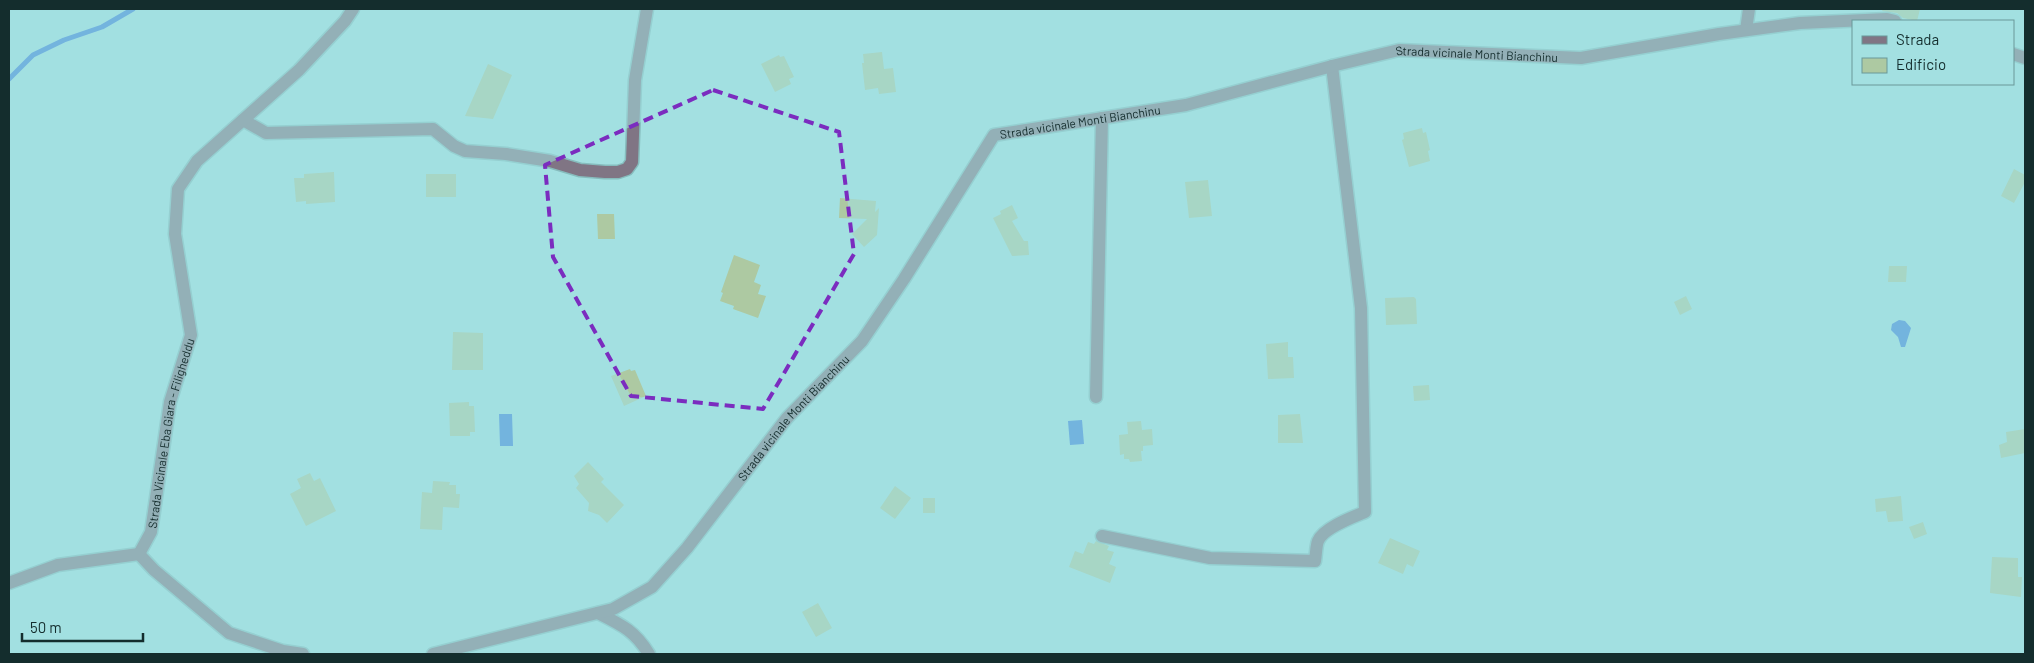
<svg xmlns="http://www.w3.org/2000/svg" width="2034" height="663" viewBox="0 0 2034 663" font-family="Barlow,sans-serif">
<rect width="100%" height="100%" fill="#a3e0e1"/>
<!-- water -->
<g fill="#3a7eda">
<polygon points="1899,320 1905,321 1911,328 1905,347 1901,347 1898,337 1891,330 1892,324"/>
<polygon points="499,414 512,414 513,446 500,446"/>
<polygon points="1082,420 1084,444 1070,445 1068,421"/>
</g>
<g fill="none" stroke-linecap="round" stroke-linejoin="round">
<!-- stream -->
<polyline stroke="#3a7eda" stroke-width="5" points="9,79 33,55 64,40 102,27 133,9"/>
</g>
<!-- building -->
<g fill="#adc9a2">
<polygon points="1883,9 1920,9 1917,21 1903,18 1897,13 1882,11"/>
<polygon points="882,52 884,69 893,68 896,92 879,94 878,88 865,90 862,63 864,63 863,54"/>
<polygon points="779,55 780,57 784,56 794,77 789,79 791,84 775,92 761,64"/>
<polygon points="488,64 512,75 493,119 465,116"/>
<polygon points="1422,128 1423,133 1426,132 1430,150 1428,151 1430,161 1409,167 1402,140 1404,139 1403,133"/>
<polygon points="2014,169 2025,175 2025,182 2014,203 2001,196"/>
<polygon points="334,172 335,202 306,204 306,201 296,202 294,178 304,178 304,174"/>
<rect x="426" y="174" width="30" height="23"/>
<polygon points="1208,180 1212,216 1189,218 1185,182"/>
<polygon points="840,198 876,201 875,212 879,208 877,235 864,247 852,234 867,219 839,218"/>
<polygon points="1012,205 1018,218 1012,221 1024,241 1028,241 1029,255 1012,256 993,218 1001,214 1000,211"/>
<polygon points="597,214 614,214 615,239 598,239"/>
<polygon points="734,255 760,265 754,282 761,285 758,294 766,296 758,318 733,309 734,306 720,301 723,293 721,292"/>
<polygon points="1889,266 1907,266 1906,282 1888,282"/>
<polygon points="1686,296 1692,309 1680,315 1674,302"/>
<polygon points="1414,297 1416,299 1417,324 1386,325 1385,298"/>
<polygon points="453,332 483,333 483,370 452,370"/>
<polygon points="1288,342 1288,357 1293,357 1294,378 1268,379 1266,344"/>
<polygon points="630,369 631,371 635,370 646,396 624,406 611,376"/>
<polygon points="1429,385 1430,400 1414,401 1413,386"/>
<polygon points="469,402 469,406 474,406 475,432 470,432 470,436 450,436 449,403"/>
<polygon points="1300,414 1303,443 1278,443 1278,415"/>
<polygon points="1141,421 1142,430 1152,429 1153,445 1143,446 1143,451 1141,451 1142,461 1130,462 1129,459 1124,459 1124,454 1120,455 1119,435 1128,434 1127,422"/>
<polygon points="2025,429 2025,453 2001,458 1999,445 2007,442 2006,432"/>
<polygon points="588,462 604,479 601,482 624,505 607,523 599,515 588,511 589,503 576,488 579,484 574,476"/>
<polygon points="310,473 314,481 320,478 336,511 306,526 290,494 301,488 297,479"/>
<polygon points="433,481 450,482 449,485 456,485 456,494 460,494 459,508 443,507 442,530 420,529 422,492 432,493"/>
<polygon points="895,486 911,498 895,519 880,508"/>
<polygon points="1901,496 1903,521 1888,522 1886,511 1876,512 1875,499"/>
<rect x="923" y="498" width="12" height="15"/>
<polygon points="1923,522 1927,534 1914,539 1909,527"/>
<polygon points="1390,538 1420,551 1413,567 1407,564 1403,574 1378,563"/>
<polygon points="1096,541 1109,546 1107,550 1114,552 1109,564 1116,567 1110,583 1069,567 1075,551 1083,554 1088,542 1094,544"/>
<polygon points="1992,557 2018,558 2018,577 2022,577 2021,597 1990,593"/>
<polygon points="818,603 832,628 816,637 802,612"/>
</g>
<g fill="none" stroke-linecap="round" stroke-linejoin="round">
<!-- minor casing -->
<g stroke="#86bcbd" stroke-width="15">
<g id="minor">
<polyline points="1746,30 1749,9"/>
<polyline points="2013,54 2025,58"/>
<polyline points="243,120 266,133 433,129 454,146 465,151 506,154 550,161 580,170 605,172 618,172 627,169 632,162 635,80 647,9"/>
<polyline points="1096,397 1102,118"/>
<path d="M1102 536 1210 558 1315 561C1316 555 1316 546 1318 541 1323 528 1353 517 1365 512L1361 308 1332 66"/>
<path id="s1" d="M139 554 151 532 170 402 191 335 175 234 178 189 197 161 299 70 345 21 353 9"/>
<polyline points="139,554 154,570 229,633 283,651 303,654"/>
<polyline points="9,583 58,565 139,554"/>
<path d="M598 613C622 625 635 631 649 654"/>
<path id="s2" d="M433 654 613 609 652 587 687 548 787 418 862 341 904 279 994 135 1186 105 1336 65 1399 50 1581 58 1719 34 1800 23 1887 19 1895 21"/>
</g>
</g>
<!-- minor -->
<use href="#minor" stroke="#807584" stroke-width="12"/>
</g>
<!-- marked area -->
<path d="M0 0H2034V663H0ZM713 90 839 132 854 254 763 409 631 396 553 257 545 165Z" fill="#a3e0e1" fill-opacity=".55" fill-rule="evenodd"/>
<path fill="none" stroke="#7b2cbf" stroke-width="4" stroke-dasharray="10 6" stroke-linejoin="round" d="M713 90 839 132 854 254 763 409 631 396 553 257 545 165Z"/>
<g text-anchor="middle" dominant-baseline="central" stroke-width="5" stroke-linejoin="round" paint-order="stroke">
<!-- street labels -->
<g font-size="12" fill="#142d2d" stroke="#a3e0e1">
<text stroke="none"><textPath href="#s2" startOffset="1291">Strada vicinale Monti Bianchinu</textPath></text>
<text stroke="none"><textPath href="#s2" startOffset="886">Strada vicinale Monti Bianchinu</textPath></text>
<text stroke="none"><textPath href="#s2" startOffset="451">Strada vicinale Monti Bianchinu</textPath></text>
<text stroke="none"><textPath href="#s1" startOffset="126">Strada Vicinale Eba Giara - Filigheddu</textPath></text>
</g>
</g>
<!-- border -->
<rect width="2034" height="663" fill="none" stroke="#142d2d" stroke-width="20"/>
<!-- legend -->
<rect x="1852" y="20" width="162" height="65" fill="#a3e0e1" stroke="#6a9899"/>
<rect x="1862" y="36" width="25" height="8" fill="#807584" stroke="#6a9899"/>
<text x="1896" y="45" font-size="15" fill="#142d2d">Strada</text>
<rect x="1862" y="58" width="25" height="15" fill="#adc9a2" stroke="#6a9899"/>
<text x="1896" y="70" font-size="15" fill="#142d2d">Edificio</text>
<!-- scale -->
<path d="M22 633v8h121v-8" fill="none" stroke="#142d2d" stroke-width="2.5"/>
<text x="30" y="633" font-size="15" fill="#142d2d" stroke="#a3e0e1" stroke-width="4" paint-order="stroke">50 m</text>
</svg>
